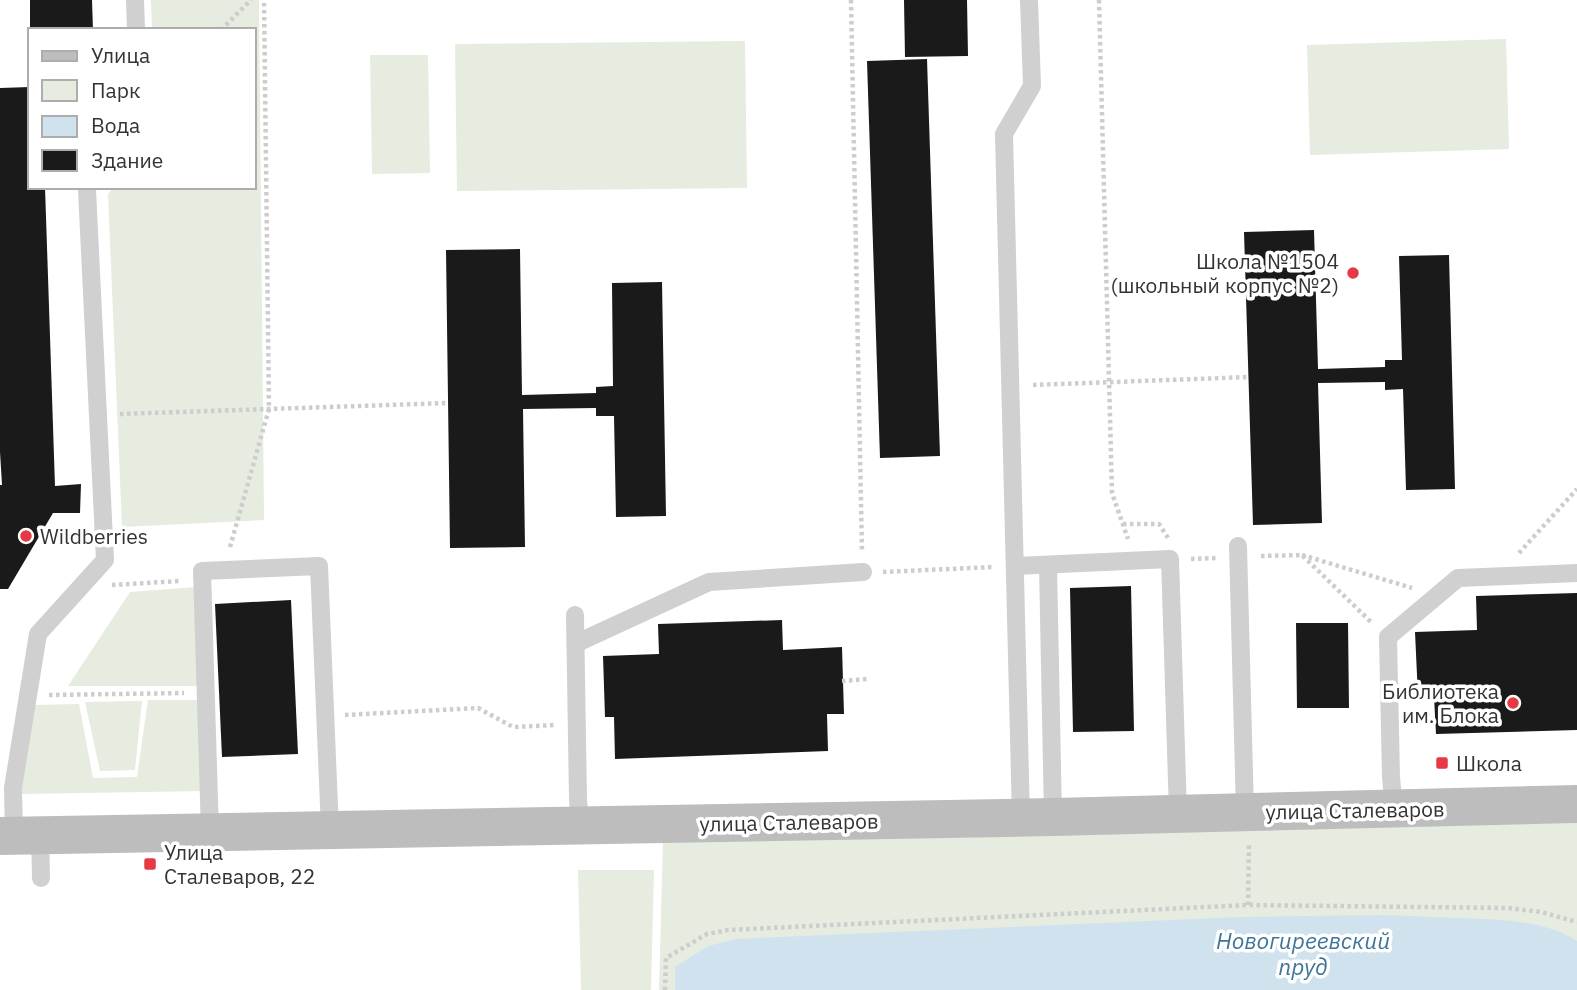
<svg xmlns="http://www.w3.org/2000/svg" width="1577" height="990" viewBox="0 0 1577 990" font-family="'IBM Plex Sans',sans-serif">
<rect width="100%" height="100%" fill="#fff"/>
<!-- green -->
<g fill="#e6ecdf">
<polygon points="151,0 259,0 264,520 122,527 108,194 114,187 254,187 254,30 152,30"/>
<polygon points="1506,39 1509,149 1310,155 1307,45"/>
<polygon points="745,41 747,188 457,191 455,44"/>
<polygon points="370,55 428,55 430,173 372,174"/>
<polygon points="196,587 199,686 68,686 130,592"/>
<polygon points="148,700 200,700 204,791 21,794 35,705 79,704 93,778 137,777"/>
<polygon points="142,701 135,770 100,771 85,702"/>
<polygon points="1577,823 1577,990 659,990 663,840"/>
<polygon points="578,870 654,870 651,990 581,990"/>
</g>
<!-- water -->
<path fill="#cfe2ee" d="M1382 915C1408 916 1434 917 1459 918 1499 920 1543 919 1577 941V990H675V967L708 946 736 939 1242 917Z"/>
<!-- building -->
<g fill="#1a1a1a">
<polygon points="30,0 92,0 93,30 30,30"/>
<polygon points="904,0 967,0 968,56 905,57"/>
<polygon points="927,59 940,456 880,458 867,61"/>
<polygon points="30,87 30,187 45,187 55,486 81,484 80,513 53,513 8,589 0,589 0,485 2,485 0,452 0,88"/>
<polygon points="1314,230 1318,369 1385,367 1385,360 1402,360 1399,256 1449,255 1455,489 1406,490 1403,389 1385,390 1385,382 1318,383 1322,523 1253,525 1244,232"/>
<polygon points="520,249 522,395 596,393 596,387 613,386 612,283 662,282 666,516 616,517 614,416 596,416 596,408 523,409 525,547 450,548 446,250"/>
<polygon points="1131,586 1134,731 1073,732 1070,588"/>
<polygon points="1577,593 1577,730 1436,734 1434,697 1418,697 1415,632 1477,630 1476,596"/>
<polygon points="291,600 298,754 222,757 215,604"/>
<polygon points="782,620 783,650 842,647 844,714 827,714 828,751 615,759 614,717 605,717 603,656 659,654 658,624"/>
<polygon points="1296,623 1348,623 1349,708 1297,708"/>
</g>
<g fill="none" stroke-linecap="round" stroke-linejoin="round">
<!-- path -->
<g stroke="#cdcdcd" stroke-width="4.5" stroke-dasharray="3.5 3.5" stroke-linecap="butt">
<polyline points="851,0 862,552"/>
<polyline points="1099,0 1112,493 1128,539"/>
<polyline points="221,30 251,0"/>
<polyline points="1033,385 1249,377"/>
<polyline points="120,414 448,403"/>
<polyline points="1123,524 1159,524 1168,538"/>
<polyline points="230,547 269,409 264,0"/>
<polyline points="1519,553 1577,489"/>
<polyline points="1302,555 1412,588"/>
<polyline points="1261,556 1302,555 1372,623"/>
<polyline points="1191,559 1218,558"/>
<polyline points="883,572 993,567"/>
<polyline points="112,585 180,581"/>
<polyline points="842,681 867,679"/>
<polyline points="49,695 184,693"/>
<polyline points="345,715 478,708 513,727 555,725"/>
<polyline points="1248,905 1249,844"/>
<polyline points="665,990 666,958 707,934 728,930 1248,905 1508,908 1541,912 1577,922"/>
</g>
<!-- service -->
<g stroke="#d0d0d0" stroke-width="18">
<polyline points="135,0 136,30"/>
<polyline points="1238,546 1245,812"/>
<polyline points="1048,565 1053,817"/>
<polyline points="1015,566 1170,559 1178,813"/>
<polyline points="575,615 578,799 580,826"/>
<polyline points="577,643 709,582 863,572"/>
<polyline points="1394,809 1391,777 1388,637 1458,578 1577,573"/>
<polyline points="1021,818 1004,134 1032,86 1029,0"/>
<polyline points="210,832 202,571 319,566 330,830"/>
<polyline points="14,836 13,788 38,634 105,560 87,190 88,187"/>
<polyline points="40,836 41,878"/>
</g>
<!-- secondary -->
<polyline stroke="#bdbdbd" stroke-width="38" points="0,836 1053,817 1577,804"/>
</g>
<!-- markers -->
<g fill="#e63946" stroke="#fff" stroke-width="2.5">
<circle cx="1353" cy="273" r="7"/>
<circle cx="26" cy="536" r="7"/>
<circle cx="1513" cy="703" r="7"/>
<rect x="1435" y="756" width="14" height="14" rx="3.5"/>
<rect x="143" y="857" width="14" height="14" rx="3.5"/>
</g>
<g text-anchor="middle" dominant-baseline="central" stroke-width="7" stroke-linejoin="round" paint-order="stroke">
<!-- poi labels -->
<g font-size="21" fill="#333" stroke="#fff" text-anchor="start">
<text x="1339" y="261" text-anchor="end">Школа №1504<tspan x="1339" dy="24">(школьный корпус №2)</tspan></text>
<text x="40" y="536">Wildberries</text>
<text x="1499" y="691" text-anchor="end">Библиотека<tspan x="1499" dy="24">им. Блока</tspan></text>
<text x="1456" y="763">Школа</text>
<text x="164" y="852">Улица<tspan x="164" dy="24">Сталеваров, 22</tspan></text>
</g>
<!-- street labels -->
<g font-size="21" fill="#333" stroke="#fff">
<text transform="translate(1355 810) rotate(-1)">улица Сталеваров</text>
<text transform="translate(789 822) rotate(-1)">улица Сталеваров</text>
</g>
<!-- water labels -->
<g font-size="23" font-style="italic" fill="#3f7597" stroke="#fff">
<text x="1303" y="940">Новогиреевский<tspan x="1303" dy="26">пруд</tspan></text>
</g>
</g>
<!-- legend -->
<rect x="28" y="28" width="228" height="161" fill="#ffffff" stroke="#adadad" stroke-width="2"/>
<rect x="42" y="51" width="35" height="10" fill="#bdbdbd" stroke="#adadad" stroke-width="2"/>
<text x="91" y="63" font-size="21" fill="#333333">Улица</text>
<rect x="42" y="80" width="35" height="21" fill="#e6ecdf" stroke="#adadad" stroke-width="2"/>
<text x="91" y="98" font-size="21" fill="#333333">Парк</text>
<rect x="42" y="116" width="35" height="21" fill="#cfe2ee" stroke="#adadad" stroke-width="2"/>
<text x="91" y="133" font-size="21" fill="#333333">Вода</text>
<rect x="42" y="150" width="35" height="21" fill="#1a1a1a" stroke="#adadad" stroke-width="2"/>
<text x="91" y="168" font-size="21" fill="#333333">Здание</text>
</svg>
